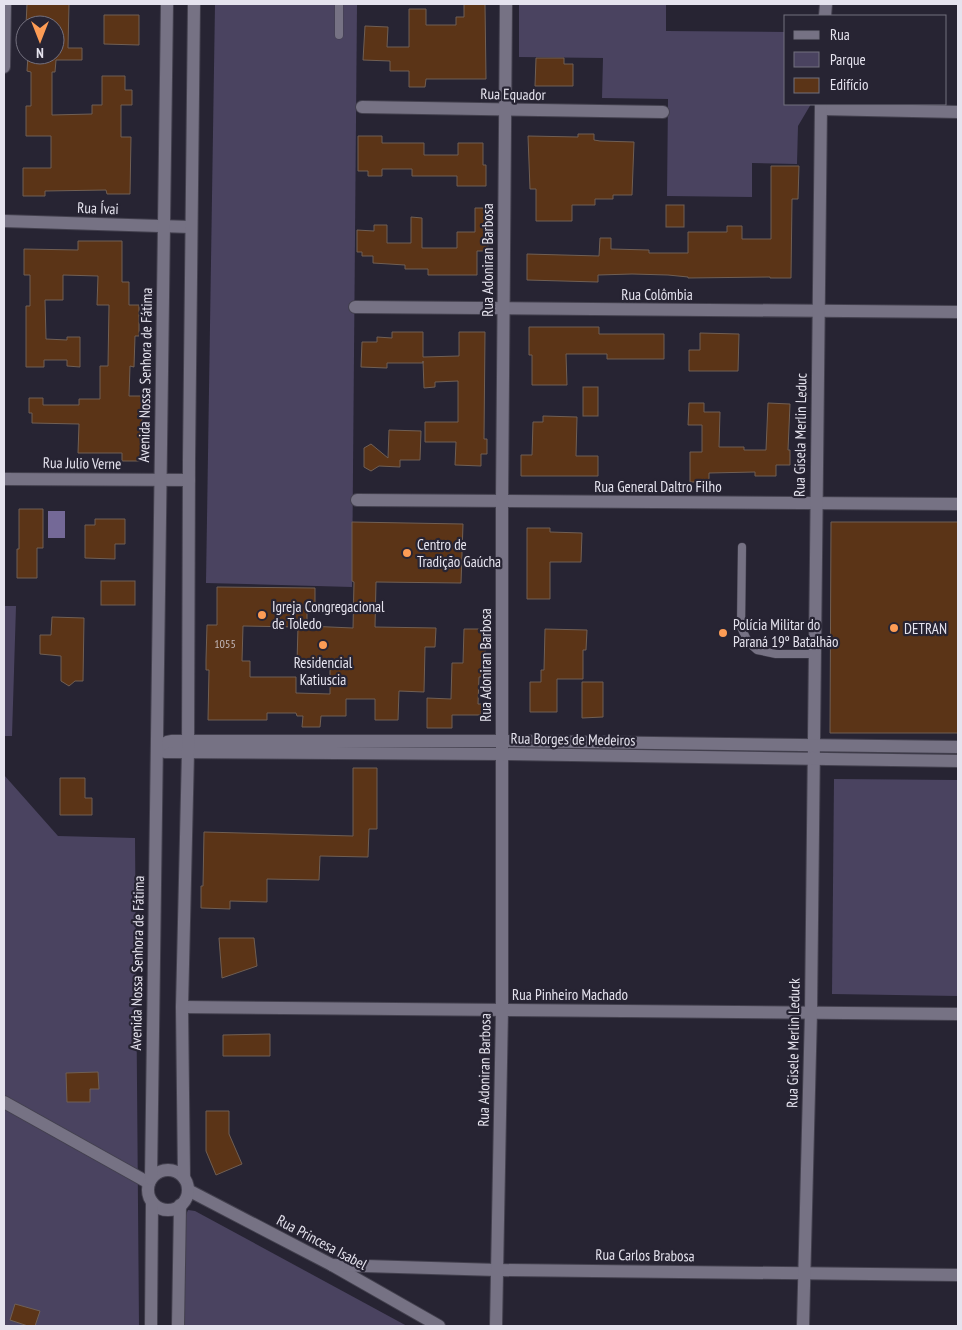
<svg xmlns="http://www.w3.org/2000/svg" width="962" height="1330" viewBox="0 0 962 1330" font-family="'PT Sans Narrow',sans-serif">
<rect width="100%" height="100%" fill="#272433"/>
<!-- green -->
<g fill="#4a4360">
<polygon points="215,4 357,4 352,587 206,583"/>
<polygon points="519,4 666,4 666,31 786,32 786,104 811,104 798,126 797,164 752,163 752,197 667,196 668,99 602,98 603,58 519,57"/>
<polygon points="4,606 16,606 12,736 4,736"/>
<polygon points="4,775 58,836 135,838 139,1326 4,1326"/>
<polygon points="834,779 958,780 958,996 832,994"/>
<polygon points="188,1210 195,1211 407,1326 184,1326 185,1217"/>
</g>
<!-- water -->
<rect fill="#746997" x="48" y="511" width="17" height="27"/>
<!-- building -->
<g fill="#5b3417" stroke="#705f54" fill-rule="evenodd">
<polygon points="27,4 69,4 68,48 82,48 82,60 56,60 55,72 52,72 52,115 92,114 92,105 102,105 102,76 125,76 125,90 132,90 132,105 121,105 121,137 131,137 130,194 107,194 106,190 45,191 45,196 23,196 23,168 51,168 51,136 26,136 26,106 31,106 31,72 27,71 28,55 55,55 55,25 26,25"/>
<polygon points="464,4 485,4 486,79 426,79 425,87 409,87 409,71 390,71 390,61 363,60 365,26 388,27 387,47 409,47 409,9 426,9 426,25 456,25 456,17 464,17"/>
<polygon points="104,15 139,15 139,45 104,44"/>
<polygon points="536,58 564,58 564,64 573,64 573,86 535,86"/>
<polygon points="578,134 594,134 594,140 600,141 634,142 632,195 613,195 613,199 595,199 595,205 572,205 572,221 536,221 536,189 530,189 528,136 578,137"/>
<polygon points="358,136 382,136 382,143 424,143 424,155 458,155 458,143 483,143 483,165 486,165 486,186 457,186 457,176 412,176 412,169 382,169 382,176 368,176 368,171 358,171"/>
<polygon points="771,166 799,166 798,199 792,199 791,278 770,278 770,277 688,278 688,277 668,275 632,274 598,275 598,282 527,280 527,254 599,256 600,238 611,238 611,249 649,250 649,253 688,253 688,232 727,232 727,226 742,226 742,239 771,239"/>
<rect x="666" y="205" width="18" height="22"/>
<polygon points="475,208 488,208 488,251 477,251 477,275 428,275 428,269 405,269 405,265 373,263 373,256 362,256 362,252 357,252 357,230 374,231 374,225 387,225 387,243 411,243 411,217 422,218 422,248 457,248 457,232 475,232"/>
<polygon points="78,241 122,241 122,282 129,282 129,305 139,305 139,336 135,336 134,367 130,366 129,396 142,396 142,461 122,461 122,453 78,453 79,424 32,423 32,413 29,413 29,398 43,398 43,405 79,405 79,399 100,399 100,366 108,366 109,305 97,305 98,276 63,275 63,300 45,300 46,339 67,340 67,337 80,337 80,367 67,366 67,360 44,360 44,367 26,367 26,306 30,306 30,275 24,275 24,249 78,250"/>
<polygon points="529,327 599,327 599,334 664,334 664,359 607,359 607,354 566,354 567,385 532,385 532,355 529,355"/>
<polygon points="392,332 423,332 423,357 459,356 459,332 485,332 484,439 487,439 487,454 481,454 481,466 455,465 456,442 425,442 425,422 458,422 458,381 435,382 435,387 424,388 423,361 423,363 387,363 387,368 361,367 362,342 377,342 377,337 392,338"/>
<polygon points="700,333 739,334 738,371 689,371 689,350 700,350"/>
<rect x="583" y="387" width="15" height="29"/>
<polygon points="689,403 704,403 704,412 720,412 719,447 744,447 744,450 766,450 768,403 790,404 788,450 790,450 790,465 776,465 776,476 755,476 755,472 709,473 709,482 690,482 690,452 702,452 702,425 688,425"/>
<polygon points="543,416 577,417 576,456 598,456 598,476 521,476 521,455 532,455 533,422 543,422"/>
<polygon points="389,430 421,431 420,460 400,460 400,467 379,466 371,471 364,467 364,448 371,444 388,458"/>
<polygon points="19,509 43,509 43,548 37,548 37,578 17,578 17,549 19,549"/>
<polygon points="95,519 125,519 125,544 115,544 115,559 85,558 85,525 95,525"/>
<path d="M352 522 463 524 461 583 376 582 375 627 436 628 435 647H425L424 692 399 691 398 720H375V699H346V716H321L320 727H302L303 716H297L296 713H267V720H208L209 670H206V660L207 625H217V587L315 588V605H307V626L353 628 354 582 352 581ZM243 626 298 627 297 662 330 663V694L296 693V677H250V661H242Z"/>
<polygon points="831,522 958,522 958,733 830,733"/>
<polygon points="527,528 550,528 550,532 582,533 581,562 550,562 550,599 527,599"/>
<rect x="101" y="581" width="34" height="24"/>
<polygon points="52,617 84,618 83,681 75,681 69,686 61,681 61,656 40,654 40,635 51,635"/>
<polygon points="464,629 486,629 485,656 482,656 482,677 479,677 478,704 482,704 481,715 452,715 452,728 427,728 427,698 451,699 452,663 463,663"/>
<polygon points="545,629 587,630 586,650 583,650 583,679 557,679 557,712 530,712 530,682 541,682 541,670 544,670"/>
<polygon points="582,682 603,682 603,717 582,718"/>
<polygon points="353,768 377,768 377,829 369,829 368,857 320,856 319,880 267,879 267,902 230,901 230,909 201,908 201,886 203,886 204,832 353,836"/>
<polygon points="60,778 85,778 85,798 92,798 92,815 60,815"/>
<polygon points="219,938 254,938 257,966 222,978"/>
<polygon points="270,1034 270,1056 223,1056 223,1035"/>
<polygon points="98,1072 99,1089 90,1089 90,1102 67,1102 66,1073"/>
<polygon points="206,1111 229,1111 229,1134 242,1164 216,1175 206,1151"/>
<polygon points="15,1304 40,1311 35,1326 28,1326 10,1320"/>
</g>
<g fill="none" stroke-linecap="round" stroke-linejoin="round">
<!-- service casing -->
<g stroke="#43404e" stroke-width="9">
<g id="service">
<polyline points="339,35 339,4"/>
<polyline points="742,547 741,627 748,642 757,650 776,654 814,654"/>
</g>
</g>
<!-- minor casing -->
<g stroke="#43404e" stroke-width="14">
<g id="minor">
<polyline points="825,16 826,4"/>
<polyline points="4,67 5,4"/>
<polyline points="362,107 663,112"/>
<polyline points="821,109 958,112"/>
<polyline points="4,221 191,227"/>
<polyline points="355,307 958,312"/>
<polyline points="4,479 189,480"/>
<polyline points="357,500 958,504"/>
<polyline points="182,1007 958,1014"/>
<polyline points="4,1102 149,1183"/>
<polyline points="188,1190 332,1265 439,1326"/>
<polyline points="332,1265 497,1270 958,1275"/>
<polyline points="496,1326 502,1010 502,501 506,4"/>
<polyline points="803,1326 811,1012 821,104"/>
</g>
</g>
<!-- tertiary casing -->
<g stroke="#43404e" stroke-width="14">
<g id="tertiary">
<polyline points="157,747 165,752 501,754 958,761"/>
<polyline points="157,747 167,742 172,741 501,741 958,747"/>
<circle cx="168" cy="1190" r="20"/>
<polyline points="184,1178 182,1007 188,752 189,460 194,4"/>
<polyline points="151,1179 167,4"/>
<polyline points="151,1326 152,1202"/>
<polyline points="178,1326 180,1205"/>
</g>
</g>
<!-- service -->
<use href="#service" stroke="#767284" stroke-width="8"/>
<!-- minor -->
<use href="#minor" stroke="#767284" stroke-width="12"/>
<!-- tertiary -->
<use href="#tertiary" stroke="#767284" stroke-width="12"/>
</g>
<!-- markers -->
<g fill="#fd9c55" stroke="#272433" stroke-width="2">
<circle cx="407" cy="553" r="5"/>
<circle cx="262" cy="615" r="5"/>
<circle cx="894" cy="628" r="5"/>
<circle cx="723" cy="633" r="5"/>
<circle cx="323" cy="645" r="5"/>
</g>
<g text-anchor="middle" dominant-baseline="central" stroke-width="4.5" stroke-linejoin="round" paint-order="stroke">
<!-- number labels -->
<g font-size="12" fill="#c2b7b8">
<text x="225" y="643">1055</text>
</g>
<!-- street labels -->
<g font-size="15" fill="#e5e3ee" stroke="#272433">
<text transform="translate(513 94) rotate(1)">Rua Equador</text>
<text transform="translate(98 208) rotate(2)">Rua Ívai</text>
<text transform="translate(487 260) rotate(-90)">Rua Adoniran Barbosa</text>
<text x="657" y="294">Rua Colômbia</text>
<text transform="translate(145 375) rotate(-89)">Avenida Nossa Senhora de Fátima</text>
<text transform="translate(800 435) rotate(-89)">Rua Gisela Merlin Leduc</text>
<text transform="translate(82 463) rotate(1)">Rua Julio Verne</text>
<text x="658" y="486">Rua General Daltro Filho</text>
<text transform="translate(485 665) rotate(-90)">Rua Adoniran Barbosa</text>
<text transform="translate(573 739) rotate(1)">Rua Borges de Medeiros</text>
<text transform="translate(137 963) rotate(-89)">Avenida Nossa Senhora de Fátima</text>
<text x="570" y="994">Rua Pinheiro Machado</text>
<text transform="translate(793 1043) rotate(-89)">Rua Gisele Merlin Leduck</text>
<text transform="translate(484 1070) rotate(-89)">Rua Adoniran Barbosa</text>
<text transform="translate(322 1242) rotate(28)">Rua Princesa Isabel</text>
<text transform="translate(645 1255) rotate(1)">Rua Carlos Brabosa</text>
</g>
<!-- poi labels -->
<g font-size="15" fill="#e5e3ee" stroke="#272433" text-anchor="start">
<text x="417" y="544">Centro de<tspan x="417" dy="17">Tradição Gaúcha</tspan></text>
<text x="272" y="606">Igreja Congregacional<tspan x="272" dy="17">de Toledo</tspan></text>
<text x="733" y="624">Polícia Militar do<tspan x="733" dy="17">Paraná 19º Batalhão</tspan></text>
<text x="904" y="628">DETRAN</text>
<text x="323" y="662" text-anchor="middle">Residencial<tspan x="323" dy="17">Katiuscia</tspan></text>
</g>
</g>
<!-- border -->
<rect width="962" height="1330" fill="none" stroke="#e5e3ee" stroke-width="10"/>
<!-- legend -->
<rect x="784" y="15" width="162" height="90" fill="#272433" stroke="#73707e"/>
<rect x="794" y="31" width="25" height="8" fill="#767284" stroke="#73707e"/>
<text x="830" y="40" font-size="15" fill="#e5e3ee">Rua</text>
<rect x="794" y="52" width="25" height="15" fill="#4a4360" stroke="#73707e"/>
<text x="830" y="65" font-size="15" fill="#e5e3ee">Parque</text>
<rect x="794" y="78" width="25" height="15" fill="#5b3417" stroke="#73707e"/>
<text x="830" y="90" font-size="15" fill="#e5e3ee">Edifício</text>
<!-- north arrow -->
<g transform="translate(40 40) rotate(180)"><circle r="24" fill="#272433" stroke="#73707e"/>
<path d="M0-4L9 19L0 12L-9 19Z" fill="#fd9c55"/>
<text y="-8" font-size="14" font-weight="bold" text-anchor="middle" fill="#e5e3ee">N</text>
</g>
</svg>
